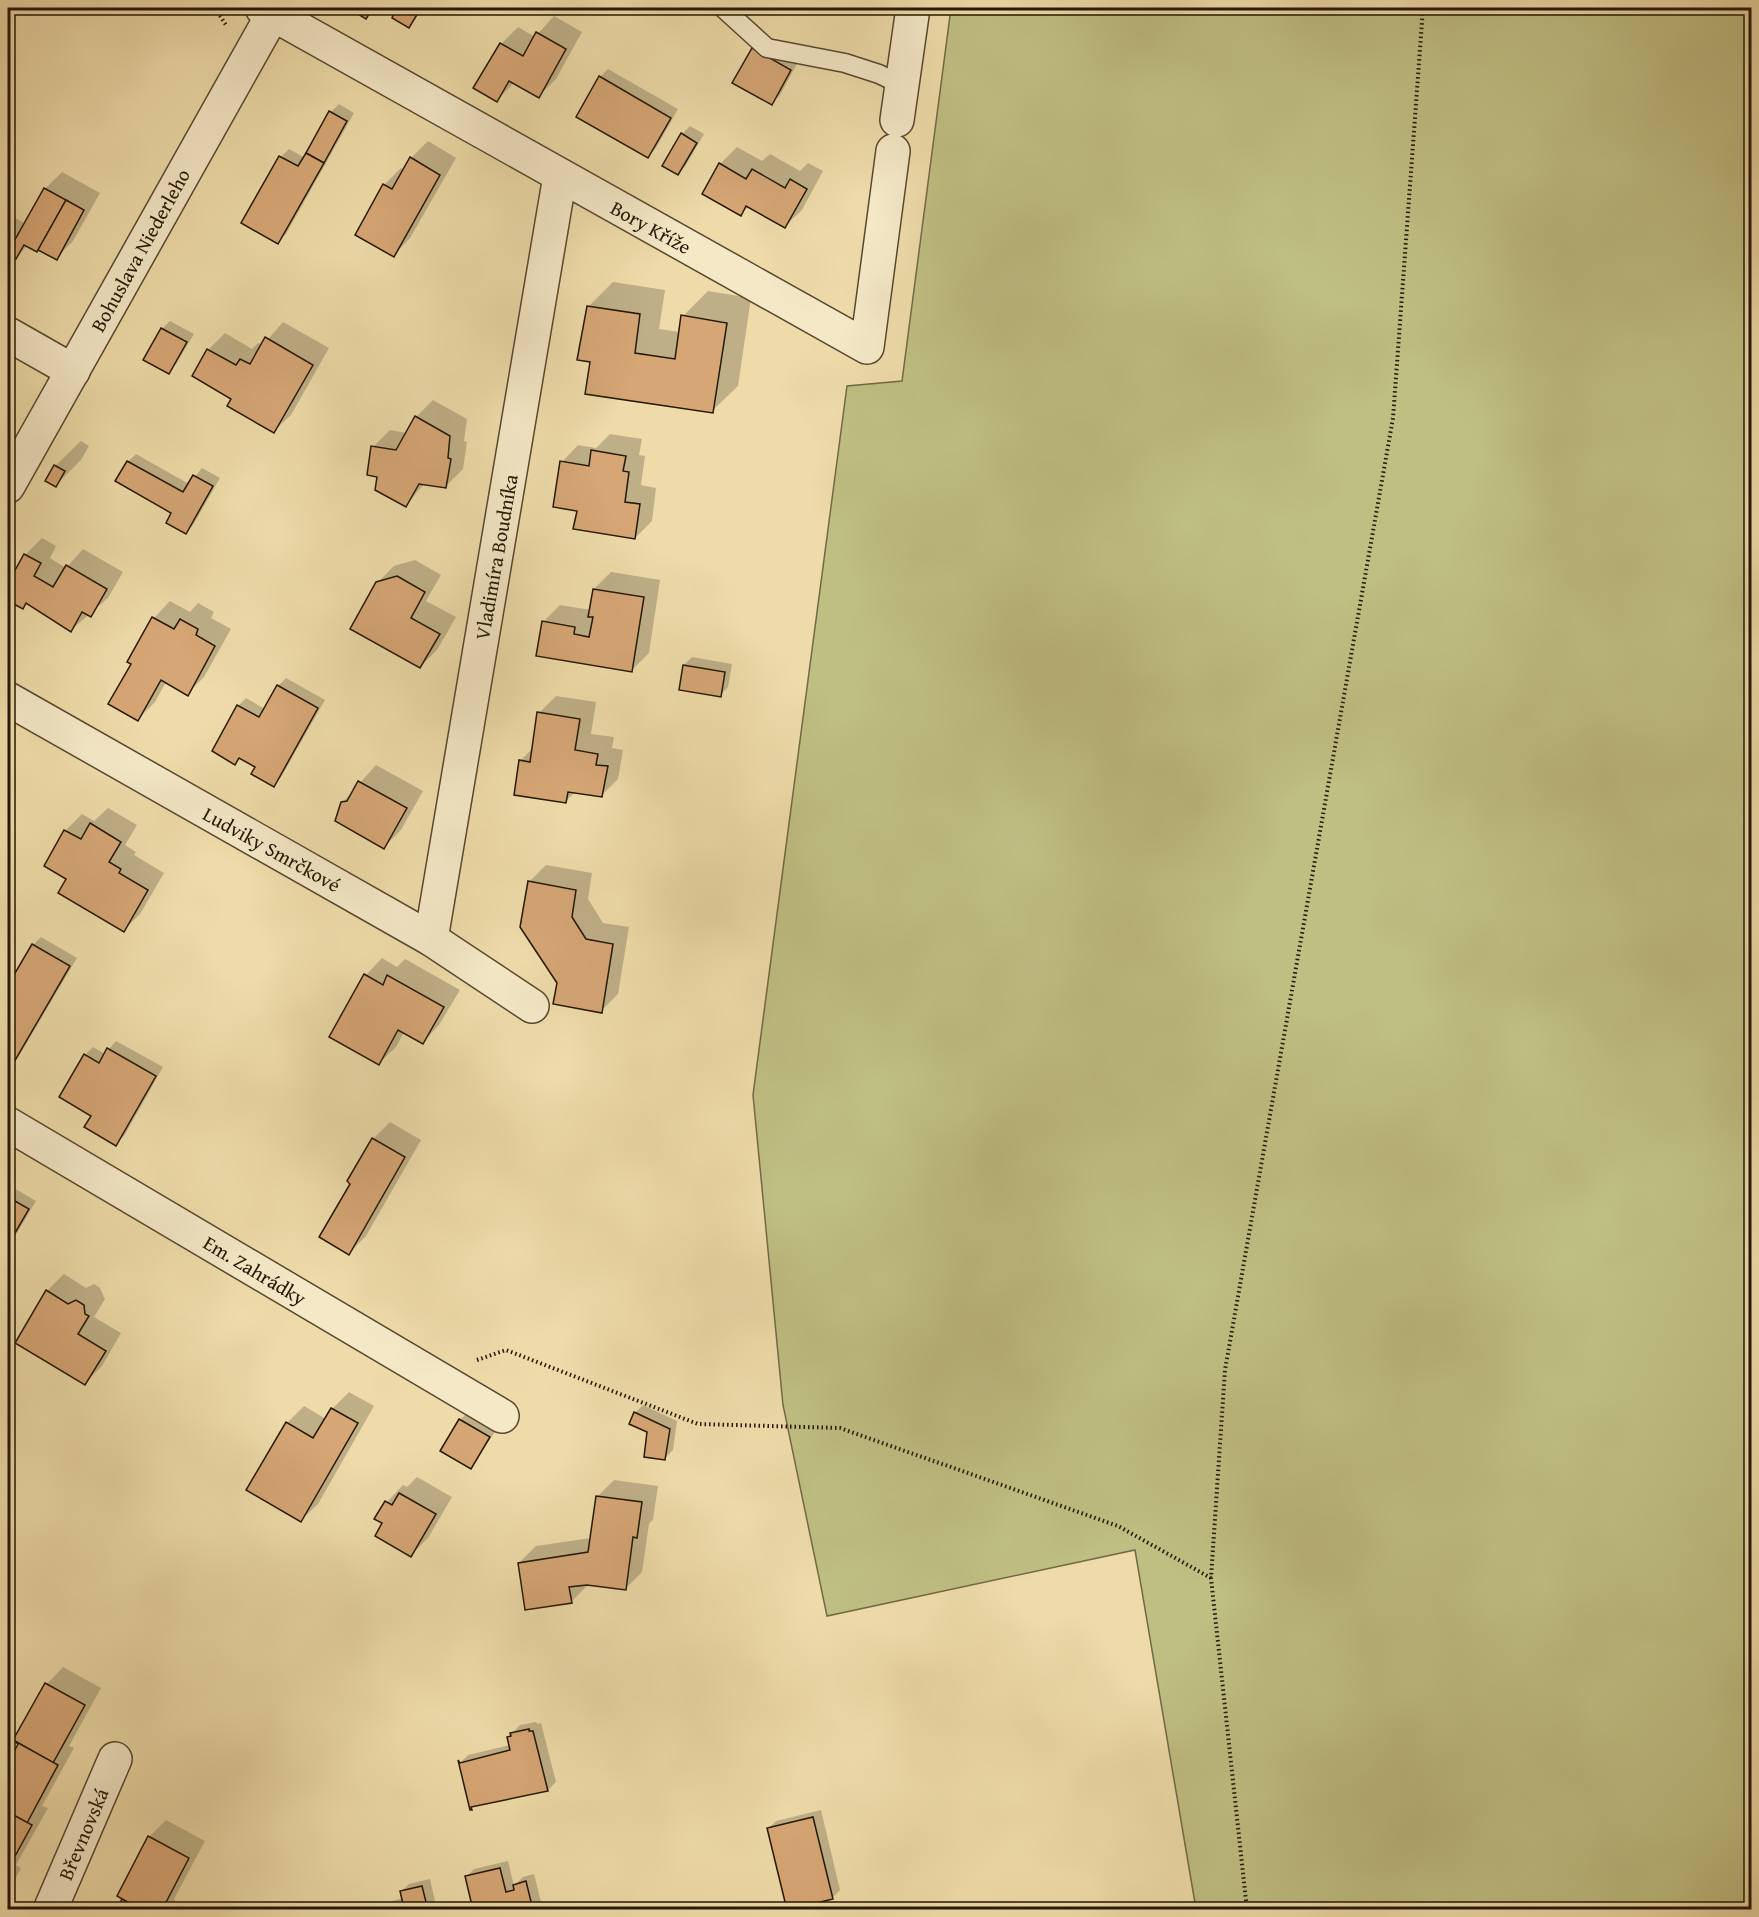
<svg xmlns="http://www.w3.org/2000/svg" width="1759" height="1917" viewBox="0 0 1759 1917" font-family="'Gentium Book Plus',serif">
<rect width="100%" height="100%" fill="#eedba9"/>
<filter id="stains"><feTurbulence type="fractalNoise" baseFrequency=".00333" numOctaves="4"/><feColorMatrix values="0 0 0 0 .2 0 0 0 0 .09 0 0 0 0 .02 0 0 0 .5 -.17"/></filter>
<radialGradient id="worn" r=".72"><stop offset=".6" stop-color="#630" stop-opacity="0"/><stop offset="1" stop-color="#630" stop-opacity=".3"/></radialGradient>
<!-- green -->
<polygon fill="#bfbe83" stroke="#726a44" stroke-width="1.5" points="951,8 1751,8 1751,1909 1196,1909 1135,1550 827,1616 783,1405 753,1095 847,386 902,381"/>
<!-- shadow -->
<g fill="#0003">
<polygon points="388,8 423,8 409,26"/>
<polygon points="554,16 582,32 556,79 539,96 514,83 497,100 501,44 518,27 535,37"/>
<polygon points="761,41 798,62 780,95 772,103 753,49"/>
<polygon points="608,69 678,109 656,148 648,156 600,77"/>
<polygon points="339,104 354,113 286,234 278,242 243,222 281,157 289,149 305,158 331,112"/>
<polygon points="690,126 704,134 686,165 678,173 682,134"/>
<polygon points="428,141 456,158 410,238 394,255 384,185 401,168 404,170 411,158"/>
<polygon points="737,147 762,161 770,154 800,171 808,163 823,171 802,210 785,226 749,206 741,214 720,164"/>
<polygon points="62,172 100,193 73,241 56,258 28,245 16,257 8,252 8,226 15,218 26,224 45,189"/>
<polygon points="613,282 665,290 659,329 680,332 683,316 708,291 751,298 738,386 712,411 591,361 588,307"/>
<polygon points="170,321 194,334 176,364 168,372 162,329"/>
<polygon points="283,322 329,348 291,415 274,431 233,398 194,375 208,350 225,333 252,349 258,343 263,345"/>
<polygon points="433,400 467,419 464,441 467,442 463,469 446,486 425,483 406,505 379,476 373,447 390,430 407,433 416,417"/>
<polygon points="610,434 642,439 639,455 645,456 641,485 656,488 652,521 635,538 578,510 562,462 578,445 596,448"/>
<polygon points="81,441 89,446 81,460 56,485 55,466"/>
<polygon points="136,454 189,484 202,468 220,478 193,525 185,533 173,512 128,462"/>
<polygon points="42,538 56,546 50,558 66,568 83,549 123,572 108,598 71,630 27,603 22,607 8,599 8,588 25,555"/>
<polygon points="415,560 441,575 426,601 456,617 437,650 420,667 377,583 394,566"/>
<polygon points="611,572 660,580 649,653 632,670 543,622 560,605 591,610 594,589"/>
<polygon points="170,601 190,612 198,603 214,612 211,618 231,629 204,677 187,694 166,682 155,702 138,719 133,664 129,661 154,618"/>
<polygon points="692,657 732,664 728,687 720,695 684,665"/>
<polygon points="286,678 325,700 281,777 273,785 257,766 241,757 235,763 238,706 246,698 265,709 278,686"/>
<polygon points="556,696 596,702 591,734 614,737 612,748 623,750 618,779 602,795 575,792 566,801 521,760 533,748 539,713"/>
<polygon points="376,765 423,791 401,830 384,847 342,803"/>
<polygon points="108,808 137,825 125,845 136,852 134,855 164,873 140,914 124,930 68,879 46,866 66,830 82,814 94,821"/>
<polygon points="546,865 592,873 588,899 603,923 629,927 618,994 601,1011 529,882"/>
<polygon points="41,937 77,958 17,1059 9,1067 8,988 33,945"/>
<polygon points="382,958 397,967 405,959 460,990 439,1025 423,1042 404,1032 396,1047 379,1063 366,975"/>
<polygon points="116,1041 163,1067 124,1136 116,1144 94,1115 85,1055 93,1047 105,1054"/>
<polygon points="390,1122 421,1140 366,1236 349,1253 352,1183 373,1139"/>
<polygon points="9,1185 36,1201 8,1248 8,1186"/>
<polygon points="64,1274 86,1288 94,1284 100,1288 105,1299 94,1317 121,1333 102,1366 85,1383 47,1291"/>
<polygon points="349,1392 374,1406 318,1504 301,1520 287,1423 304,1406 326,1419 333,1408"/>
<polygon points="643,1405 677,1421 673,1450 665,1458 635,1413"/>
<polygon points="468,1412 497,1429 471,1467 460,1420"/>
<polygon points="417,1477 452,1497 428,1538 411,1555 384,1523 376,1519 387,1502 403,1485 407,1487"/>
<polygon points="614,1480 658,1486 653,1519 649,1524 642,1572 625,1589 588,1585 571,1602 519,1563 536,1546 591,1538 597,1497"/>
<polygon points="63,1667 101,1688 69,1746 74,1748 42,1806 48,1808 16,1865 21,1868 8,1893 8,1766 20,1744 15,1740 47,1684"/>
<polygon points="536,1722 537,1724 541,1723 556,1782 548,1790 460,1763 468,1755 510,1745 509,1737 520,1725"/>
<polygon points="821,1810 840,1890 832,1898 768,1829 776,1821"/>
<polygon points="166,1820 205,1841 174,1899 178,1903 175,1910 118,1910 149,1837"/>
<polygon points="508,1861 514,1886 523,1877 534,1874 543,1910 474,1910 466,1877 474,1869"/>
<polygon points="430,1879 437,1910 378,1910 385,1903 403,1898 401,1892 409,1884"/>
</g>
<!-- building -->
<g fill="#d6a675" stroke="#241705" stroke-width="1.5">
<polygon points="348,8 373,8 366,19"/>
<polygon points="385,8 421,8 409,28 392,18 394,13"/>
<polygon points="536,32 566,49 539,98 509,81 497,102 473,88 500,43 523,56"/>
<polygon points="752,48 791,70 772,105 732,83"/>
<polygon points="599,76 671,118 648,158 576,117"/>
<polygon points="329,111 347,121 324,163 306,153"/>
<polygon points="681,133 697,143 678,175 662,166"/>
<polygon points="306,153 324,163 278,244 241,223 279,156 298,166"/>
<polygon points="410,157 440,175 394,257 355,235 383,184 392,189"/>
<polygon points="719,163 746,179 752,169 785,188 790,179 807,189 785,228 746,206 741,216 702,194"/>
<polygon points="44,188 66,200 37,252 24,245 16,259 8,254 8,239 13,243"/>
<polygon points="66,200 84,210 57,260 38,250"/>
<polygon points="587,306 640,314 635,353 675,359 681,315 727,323 713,413 585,394 590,362 577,360"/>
<polygon points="161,328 187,342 169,374 143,360"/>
<polygon points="265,337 313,365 274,433 227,406 231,399 192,376 207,349 236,365 240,359 250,364"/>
<polygon points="415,416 450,436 448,458 451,459 446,488 419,484 406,507 375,490 377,477 367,475 371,446 396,450"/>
<polygon points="591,450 626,456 623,471 629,472 625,502 640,504 635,539 573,529 577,511 553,507 560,461 589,466"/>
<polygon points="127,461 183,492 193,475 213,486 186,534 166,523 171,513 115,481"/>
<polygon points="54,465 65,471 56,487 45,481"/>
<polygon points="24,554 41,563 34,576 53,587 66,565 107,589 91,617 82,612 71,632 26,603 23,609 8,601 8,583"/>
<polygon points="397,576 425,592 411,618 440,634 420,668 350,629 376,582"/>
<polygon points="593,589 644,597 632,672 536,656 542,621 575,627 574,634 589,637 593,617 588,617"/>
<polygon points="152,617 174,629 180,619 198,629 196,635 215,646 188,696 161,680 138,721 108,704 131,664 127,662"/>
<polygon points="683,665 725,672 721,697 679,690"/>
<polygon points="277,685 318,708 274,787 251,774 255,767 239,758 235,765 212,751 237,705 259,717"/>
<polygon points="537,712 580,719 575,750 598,754 596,765 608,766 602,797 568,792 566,803 514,795 519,760 530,762"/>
<polygon points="358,781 407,808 384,849 335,821 341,802 347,801"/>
<polygon points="90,823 121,842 109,862 121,869 119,873 148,890 124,932 58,893 66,879 44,866 64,830 81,839"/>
<polygon points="528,881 576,890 572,917 586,939 613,944 602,1013 553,1004 557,983 520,927"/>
<polygon points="32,944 70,966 10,1069 8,1068 8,985"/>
<polygon points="364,974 383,985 387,975 444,1007 423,1044 398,1030 379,1065 329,1037"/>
<polygon points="107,1048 156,1076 116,1146 84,1127 91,1116 59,1097 84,1054 99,1063"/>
<polygon points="372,1138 405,1157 349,1255 319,1237 350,1184 347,1181"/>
<polygon points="8,1197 29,1209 8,1245"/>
<polygon points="46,1290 68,1304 76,1300 84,1305 85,1314 89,1316 78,1334 106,1351 85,1385 15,1343"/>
<polygon points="331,1408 358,1423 301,1522 246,1490 286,1422 313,1438"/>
<polygon points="634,1412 670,1429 665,1460 644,1457 647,1432 629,1424"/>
<polygon points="459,1419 490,1437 471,1469 440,1451"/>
<polygon points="399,1493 436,1514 411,1557 375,1536 382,1523 374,1519 385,1501 392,1505"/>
<polygon points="596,1496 642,1502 637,1538 633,1537 626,1590 587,1585 569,1587 572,1603 525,1610 518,1563 588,1552"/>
<polygon points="45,1683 85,1705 53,1763 13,1740"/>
<polygon points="529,1729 529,1731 533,1731 548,1791 471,1807 472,1810 470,1810 458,1760 460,1763 510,1750 507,1737 511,1736 510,1733"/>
<polygon points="13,1740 58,1765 27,1823 8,1812 8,1763 18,1744"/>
<polygon points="8,1812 32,1825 8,1869"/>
<polygon points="813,1817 833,1899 787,1910 767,1828"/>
<polygon points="148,1836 189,1858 162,1910 141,1910 117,1896"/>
<polygon points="500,1868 506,1892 514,1890 513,1885 526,1881 533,1910 473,1910 465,1876"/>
<polygon points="422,1886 428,1910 379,1910 403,1904 400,1891"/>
<polygon points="122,1899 141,1910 116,1910"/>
</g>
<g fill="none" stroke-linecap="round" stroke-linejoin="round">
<!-- lane casing -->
<g stroke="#56482e" stroke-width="21">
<polyline id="lane" points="723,8 767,48 845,63 879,74 902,85"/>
</g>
<!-- street casing -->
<g stroke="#56482e" stroke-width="36">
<g id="street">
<polyline points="262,8 867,347 893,151"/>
<polyline points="897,120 913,8"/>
<polyline points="8,334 73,371"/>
<polyline points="8,486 273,14"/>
<polyline points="8,699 431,939 532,1006"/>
<polyline points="431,939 560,176"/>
<polyline points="8,1124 502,1416"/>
<polyline points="50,1910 115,1759"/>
</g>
</g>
<!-- path -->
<g stroke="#241705" stroke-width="4" stroke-dasharray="1.5 3" stroke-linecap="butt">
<polyline points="215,8 226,25"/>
<polyline points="477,1360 506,1350 698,1424 840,1428 1118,1526 1211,1578"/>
<polyline points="1247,1910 1211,1578 1225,1370 1393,418 1423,8"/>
</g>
<!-- lane -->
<use href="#lane" stroke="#f4e8c7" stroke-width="18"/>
<!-- street -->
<use href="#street" stroke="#f4e8c7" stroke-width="33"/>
</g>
<g text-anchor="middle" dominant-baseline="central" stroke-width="6" stroke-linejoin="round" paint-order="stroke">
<!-- street labels -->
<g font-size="20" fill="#241705" stroke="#f4e8c7">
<text transform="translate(651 227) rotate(29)">Bory Kříže</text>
<text transform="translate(140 250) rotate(-61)">Bohuslava Niederleho</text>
<text transform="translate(496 557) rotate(-80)">Vladimíra Boudníka</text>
<text transform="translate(272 849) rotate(29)">Ludviky Smrčkové</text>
<text transform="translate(255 1270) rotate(31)">Em. Zahrádky</text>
<text transform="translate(83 1834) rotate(-67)">Břevnovská</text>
</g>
</g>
<!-- margin -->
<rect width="1759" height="1917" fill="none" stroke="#eedba9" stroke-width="30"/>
<rect x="9" y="9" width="1741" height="1899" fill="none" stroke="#241705" stroke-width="3"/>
<rect x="15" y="15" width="1729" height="1887" fill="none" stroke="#241705" stroke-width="1.5"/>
<rect width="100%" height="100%" filter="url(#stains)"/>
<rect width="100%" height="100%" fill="url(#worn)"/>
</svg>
